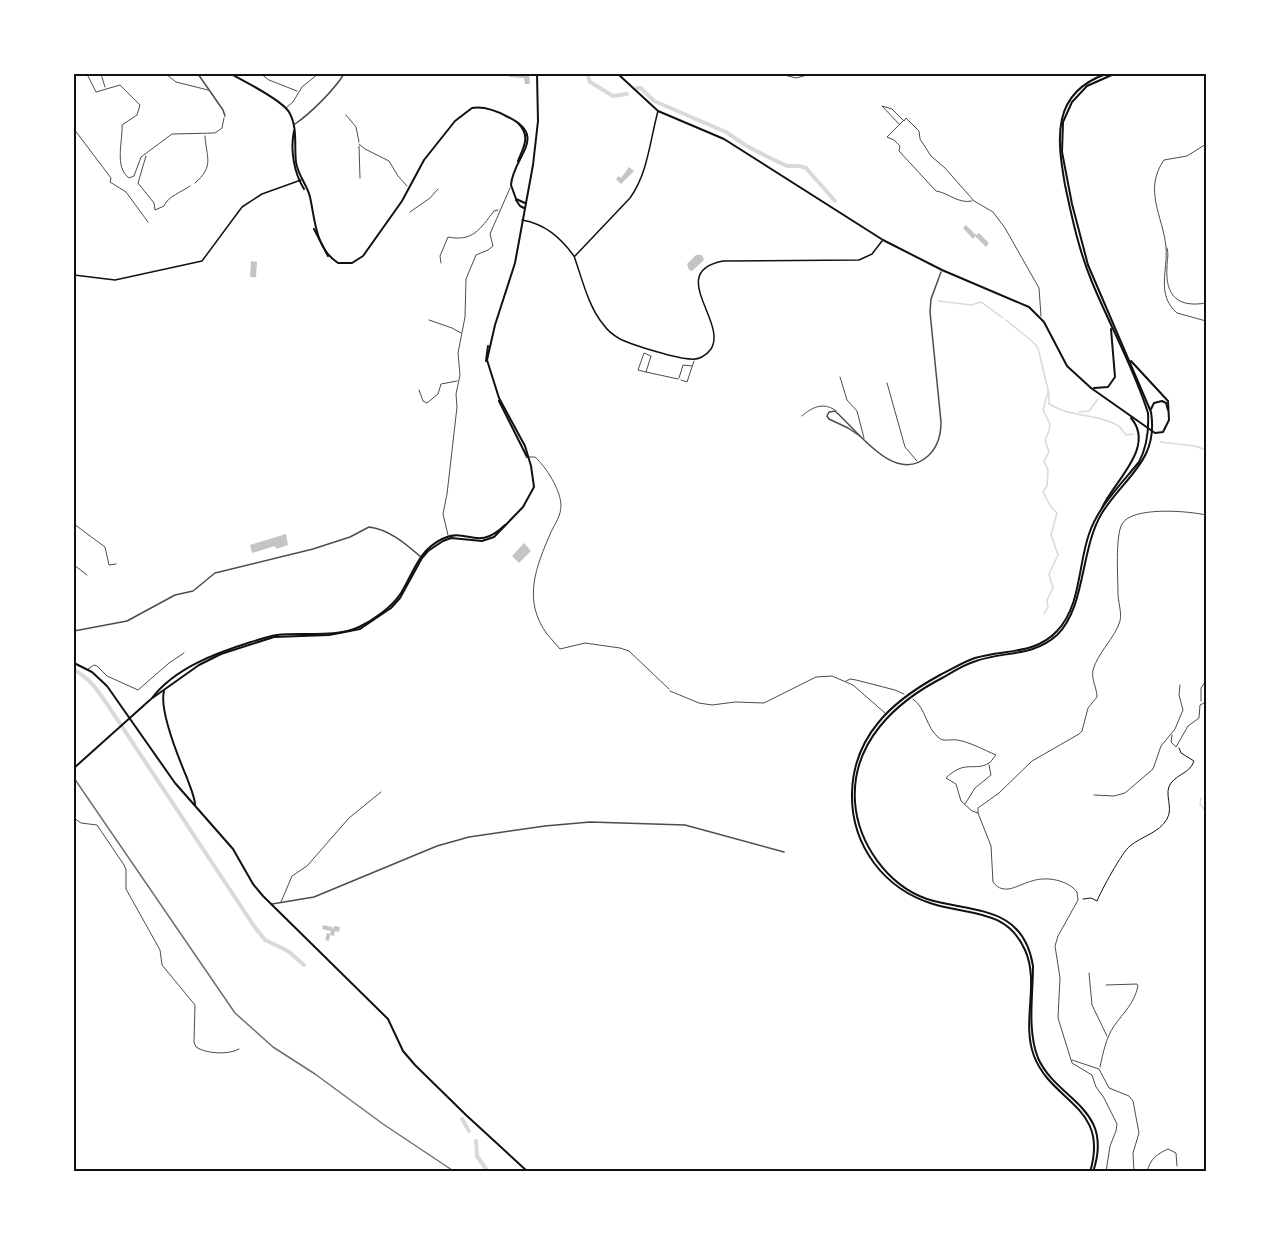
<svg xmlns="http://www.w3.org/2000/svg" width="1280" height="1245" viewBox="0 0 1280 1245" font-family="Manrope,sans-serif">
<rect width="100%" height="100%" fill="#fff"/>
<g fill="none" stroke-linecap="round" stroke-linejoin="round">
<!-- stream -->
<g stroke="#d9d9d9" stroke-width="1.5">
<polyline points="938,301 971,305 981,302 1003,318"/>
<path d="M1006 320 1033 342 1038 348 1049 394V404C1072 418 1095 413 1117 425 1121 427 1123 432 1126 435L1133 434"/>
<polyline points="1079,412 1089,411 1098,399"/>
<polyline points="1160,442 1195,446 1206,450"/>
<polyline points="1044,614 1048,607 1047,600 1053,588 1049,574 1058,555 1051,535 1057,513 1051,507 1043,492 1047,486 1048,470 1044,461 1049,452 1045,440 1049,431 1050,424 1043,410 1048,392"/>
<polyline points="1201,798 1200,804 1206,812"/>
</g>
<!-- river -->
<g stroke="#d9d9d9" stroke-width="4">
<polyline points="587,74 590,82 613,96 627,94"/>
<polyline points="637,88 641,88 654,101 726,132 745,145 766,156 787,166 800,166 806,168 835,201"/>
<path d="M74 670C90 678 99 692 109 707L254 926 265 940 288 951 304 965"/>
<polyline points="462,1119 469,1131"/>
<polyline points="476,1141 477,1156 488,1172"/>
</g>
</g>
<!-- building -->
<g fill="#c4c4c4">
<polygon points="509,74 529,74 530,84 525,84 524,78 509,77"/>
<polygon points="629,167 634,171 621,184 616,179 619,176 621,178"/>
<polygon points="966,225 976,235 979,233 989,243 986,247 975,236 973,239 963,228"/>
<polygon points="696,255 702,255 704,260 692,271 689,270 687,264"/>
<polygon points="251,261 257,262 256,277 250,277"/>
<polygon points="286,534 288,545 276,549 275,546 252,553 250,545"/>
<polygon points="524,543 531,551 519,563 512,556"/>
<polygon points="323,925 332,927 333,930 334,926 340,927 339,932 335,931 334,936 330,935 329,941 325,940 327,933 330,934 331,931 322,929"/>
</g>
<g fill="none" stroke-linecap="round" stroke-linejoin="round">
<!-- path -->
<path stroke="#111" stroke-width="1" d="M1083 899 1091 898 1097 901C1101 891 1122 852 1130 846 1142 836 1159 833 1167 819 1174 807 1163 793 1171 783 1179 773 1190 773 1194 761L1181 753 1179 748"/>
<!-- service -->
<g stroke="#4c4c4c" stroke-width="1">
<polyline points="346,115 356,127 359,142"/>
<path d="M903 121 887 137 894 140 900 146 899 151 936 191C949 193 958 204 972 201"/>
<polyline points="900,125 882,106 892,109 904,121 906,118 919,131 920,139 931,156 945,168 974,201 993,212 1005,228 1039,288 1041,316"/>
<polyline points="359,144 365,149 389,161 398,176 407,186"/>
<polyline points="359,146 360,178"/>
<polyline points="410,212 430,198 438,189"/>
<polyline points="429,320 452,328 461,333"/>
<polyline points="419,390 423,401 427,403 438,394 441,384 457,381"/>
<polyline points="547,634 560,649 585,643 620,648 629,651 669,689"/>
<polyline points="281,902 292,876 307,866 349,818 381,792"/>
</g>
<!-- minor -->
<g stroke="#4c4c4c" stroke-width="1">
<path d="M87 74 96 92 120 85 140 105 137 115 122 125C123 141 114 167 129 178L134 176 141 157 172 134 215 133 222 128 224 118"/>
<polyline points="101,74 105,87"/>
<polyline points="166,74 176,82 208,90"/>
<polyline points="261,74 269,80 297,91"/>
<polyline points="780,74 796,78 811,74"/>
<polyline points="287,107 293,102 302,87 318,74"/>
<polyline points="74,129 111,178 110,182 126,192 148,222"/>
<path d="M1206 144 1187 156 1164 160C1143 190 1163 216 1166 247 1168 270 1156 295 1177 313L1206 321"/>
<path d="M146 156 138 183 154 203 155 210 164 206C168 196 182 192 190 186"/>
<path d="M195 183C215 166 206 157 205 136"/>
<path d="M1167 248C1169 254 1167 260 1167 267 1165 296 1178 308 1206 303"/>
<path d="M441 263 440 256 448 237C473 242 480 229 494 211L498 210"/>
<polyline points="646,372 638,370 644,353 651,356 646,372 678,379"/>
<polyline points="840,377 847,400 857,411 864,438"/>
<polyline points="679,378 683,365 692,366"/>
<polyline points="681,380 687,382 694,361"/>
<polyline points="887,383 905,447 917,461"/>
<path d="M802 416C812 407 823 402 835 410"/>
<path d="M529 457H535C546 467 561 490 561 506 561 515 555 524 551 532 536 567 522 600 547 634"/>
<polyline points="74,524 105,547 109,565 116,564"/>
<polyline points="448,535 443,514 447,494 457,407 456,394 460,375 458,353 465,317 466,279 476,255 488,250 493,246 490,234 510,188"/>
<polyline points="74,565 87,575"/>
<polyline points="88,669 94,665 97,666 107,676 138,690 169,663 184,653"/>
<polyline points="846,681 850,679 856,680 895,690 904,694"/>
<polyline points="670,691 699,703 712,705 735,702 764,703 816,677 832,676 853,685 885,713"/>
<path d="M913 699C926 708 926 728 939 738 944 742 950 739 957 740 970 742 984 750 996 755 994 757 992 761 989 763 975 772 965 759 946 778L956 784 961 801 972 811 978 813"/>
<polyline points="1201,701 1201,688 1206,681"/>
<polyline points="1172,735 1171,742 1176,747 1188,726 1199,718 1200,705 1206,702"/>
<polyline points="1094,795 1114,796 1125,793 1153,769 1161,746 1175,729 1183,710 1179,695 1180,685"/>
<polyline points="965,804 975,788 991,775 989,765"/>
<polyline points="74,814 74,816"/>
<path d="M74 818 81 823 97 825 124 865 126 870V889L160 950 162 965 195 1005 194 1042 196 1047C206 1054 229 1055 239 1049"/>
<polyline points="1089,973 1092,1005 1107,1036"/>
<polyline points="1072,1060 1099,1069 1109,1088 1129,1096 1133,1101 1139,1133 1133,1153 1134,1172"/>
<path d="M1100 1067C1103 1053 1106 1038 1114 1026 1124 1012 1134 1004 1138 986L1137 984 1106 985"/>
<path d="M1106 1172 1110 1146 1116 1131 1117 1124 1104 1098 1096 1087 1092 1075 1072 1063 1058 1018 1060 978 1055 946 1058 936 1078 900 1077 892C1068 880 1046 876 1032 881 1019 884 1004 897 993 882L991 846 978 813V808L999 793 1032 761 1079 734 1082 731 1088 708 1097 697C1097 688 1091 679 1093 670 1098 652 1115 638 1120 621 1122 612 1118 602 1118 593 1118 578 1115 537 1122 524 1132 506 1189 511 1206 515"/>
<path d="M1147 1172C1150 1159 1157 1154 1168 1149L1176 1153 1177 1166"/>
</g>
<!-- tertiary -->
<g stroke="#4c4c4c" stroke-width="1.5">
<polyline points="198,74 223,110 225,116"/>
<path d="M295 124C311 113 334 90 344 74"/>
<polyline points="836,411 829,412 827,416 829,419 848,428 860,436"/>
<path d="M836 412C858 431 895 486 928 456 938 447 941 436 941 422L930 312 931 299 941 272"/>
<path d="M74 631 127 621 175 595 193 591 215 573 313 549 350 537 369 527C389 529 407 545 422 558"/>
<polyline points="272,904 314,897 437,846 469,837 545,826 590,822 685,825 784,852"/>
</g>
<!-- secondary -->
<g stroke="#111" stroke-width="1.5">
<path d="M522 220C545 224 560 237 574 256 582 278 588 306 603 324 607 330 613 335 620 339 632 345 678 359 691 359 698 360 706 356 711 349 728 322 666 272 723 261L859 260 872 254 882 241"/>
<path d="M575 256 630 198C648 173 650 140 658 111"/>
<polyline points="74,275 115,280 202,261 242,207 262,194 301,180"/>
</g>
<!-- primary -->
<g stroke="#111" stroke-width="2">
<path d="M231 74C244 81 282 100 289 112 298 127 294 146 296 162 298 176 307 184 310 197 315 219 315 248 338 263H352L363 256 402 201 424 160 455 121 472 108C485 106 497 111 508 117 549 137 513 156 511 185L516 199 525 203"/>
<polyline points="618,74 658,111 724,139 883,240 942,270 1029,307 1044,322 1067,366 1091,388"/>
<path d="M518 123C531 136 524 146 518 161"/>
<path d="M294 131C290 150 294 173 304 189"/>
<polyline points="516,200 520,206 524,208"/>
<polyline points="314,229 328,256"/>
<polyline points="486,361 488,346"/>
<polyline points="499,401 527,457"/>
<polyline points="74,663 92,672 107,686 175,783 233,849 253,884 263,896 388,1019 403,1051 415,1065 466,1115 528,1172"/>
<path d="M164 691C159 710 179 759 187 778 190 787 195 797 195 805"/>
<path d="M152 698C175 668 216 653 251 642 259 640 268 636 277 635 302 632 336 638 359 627 374 620 392 607 401 593 414 572 418 551 442 539 468 526 476 553 505 525"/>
<polyline points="74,768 151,699 199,665 221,654 274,637 329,635 360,629 391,608 400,598 422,558 428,551 443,541 451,538 482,541 494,537 523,507 534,487 531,466 525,446 499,398 487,360 495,325 515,263 533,165 538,121 537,74"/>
</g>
<!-- trunk -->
<g stroke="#111" stroke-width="2">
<polyline points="1091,388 1155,433 1163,432 1169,420 1168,401 1131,361"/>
<polyline points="1094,388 1108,387 1115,377 1111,329"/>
<polyline points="1151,409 1154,403 1162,401 1166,403 1168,410"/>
<path d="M1102 508C1114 481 1156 447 1131 418"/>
<path d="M1090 1172C1110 1106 1052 1103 1034 1056 1021 1022 1040 983 1025 950 1007 909 969 915 933 904 910 897 889 883 874 863 843 821 845 763 878 723 894 703 918 687 940 675 952 669 963 662 975 658 1004 649 1035 655 1057 631 1081 606 1078 565 1089 534 1098 507 1121 484 1139 462 1147 447 1149 431 1148 413 1134 368 1110 326 1092 282 1079 251 1072 218 1065 185 1057 139 1051 93 1106 74"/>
<path d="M1093 1172C1115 1107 1057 1101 1038 1058 1027 1030 1033 995 1033 966 1023 904 972 913 927 899 887 885 858 843 855 802 851 743 895 702 944 677 954 671 965 664 976 661 1004 651 1033 657 1057 635 1086 607 1080 549 1102 513 1124 477 1159 461 1151 412L1088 265 1072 204 1062 152 1063 122 1072 102 1087 86 1114 74"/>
</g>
<!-- rail -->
<polyline stroke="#707070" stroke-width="1.5" points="74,778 235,1013 273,1047 315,1074 383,1124 455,1172"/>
</g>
<!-- border -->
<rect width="1280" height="1245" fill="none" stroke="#ffffff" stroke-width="150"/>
<rect x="75" y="75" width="1130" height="1095" fill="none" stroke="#111" stroke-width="2"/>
</svg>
